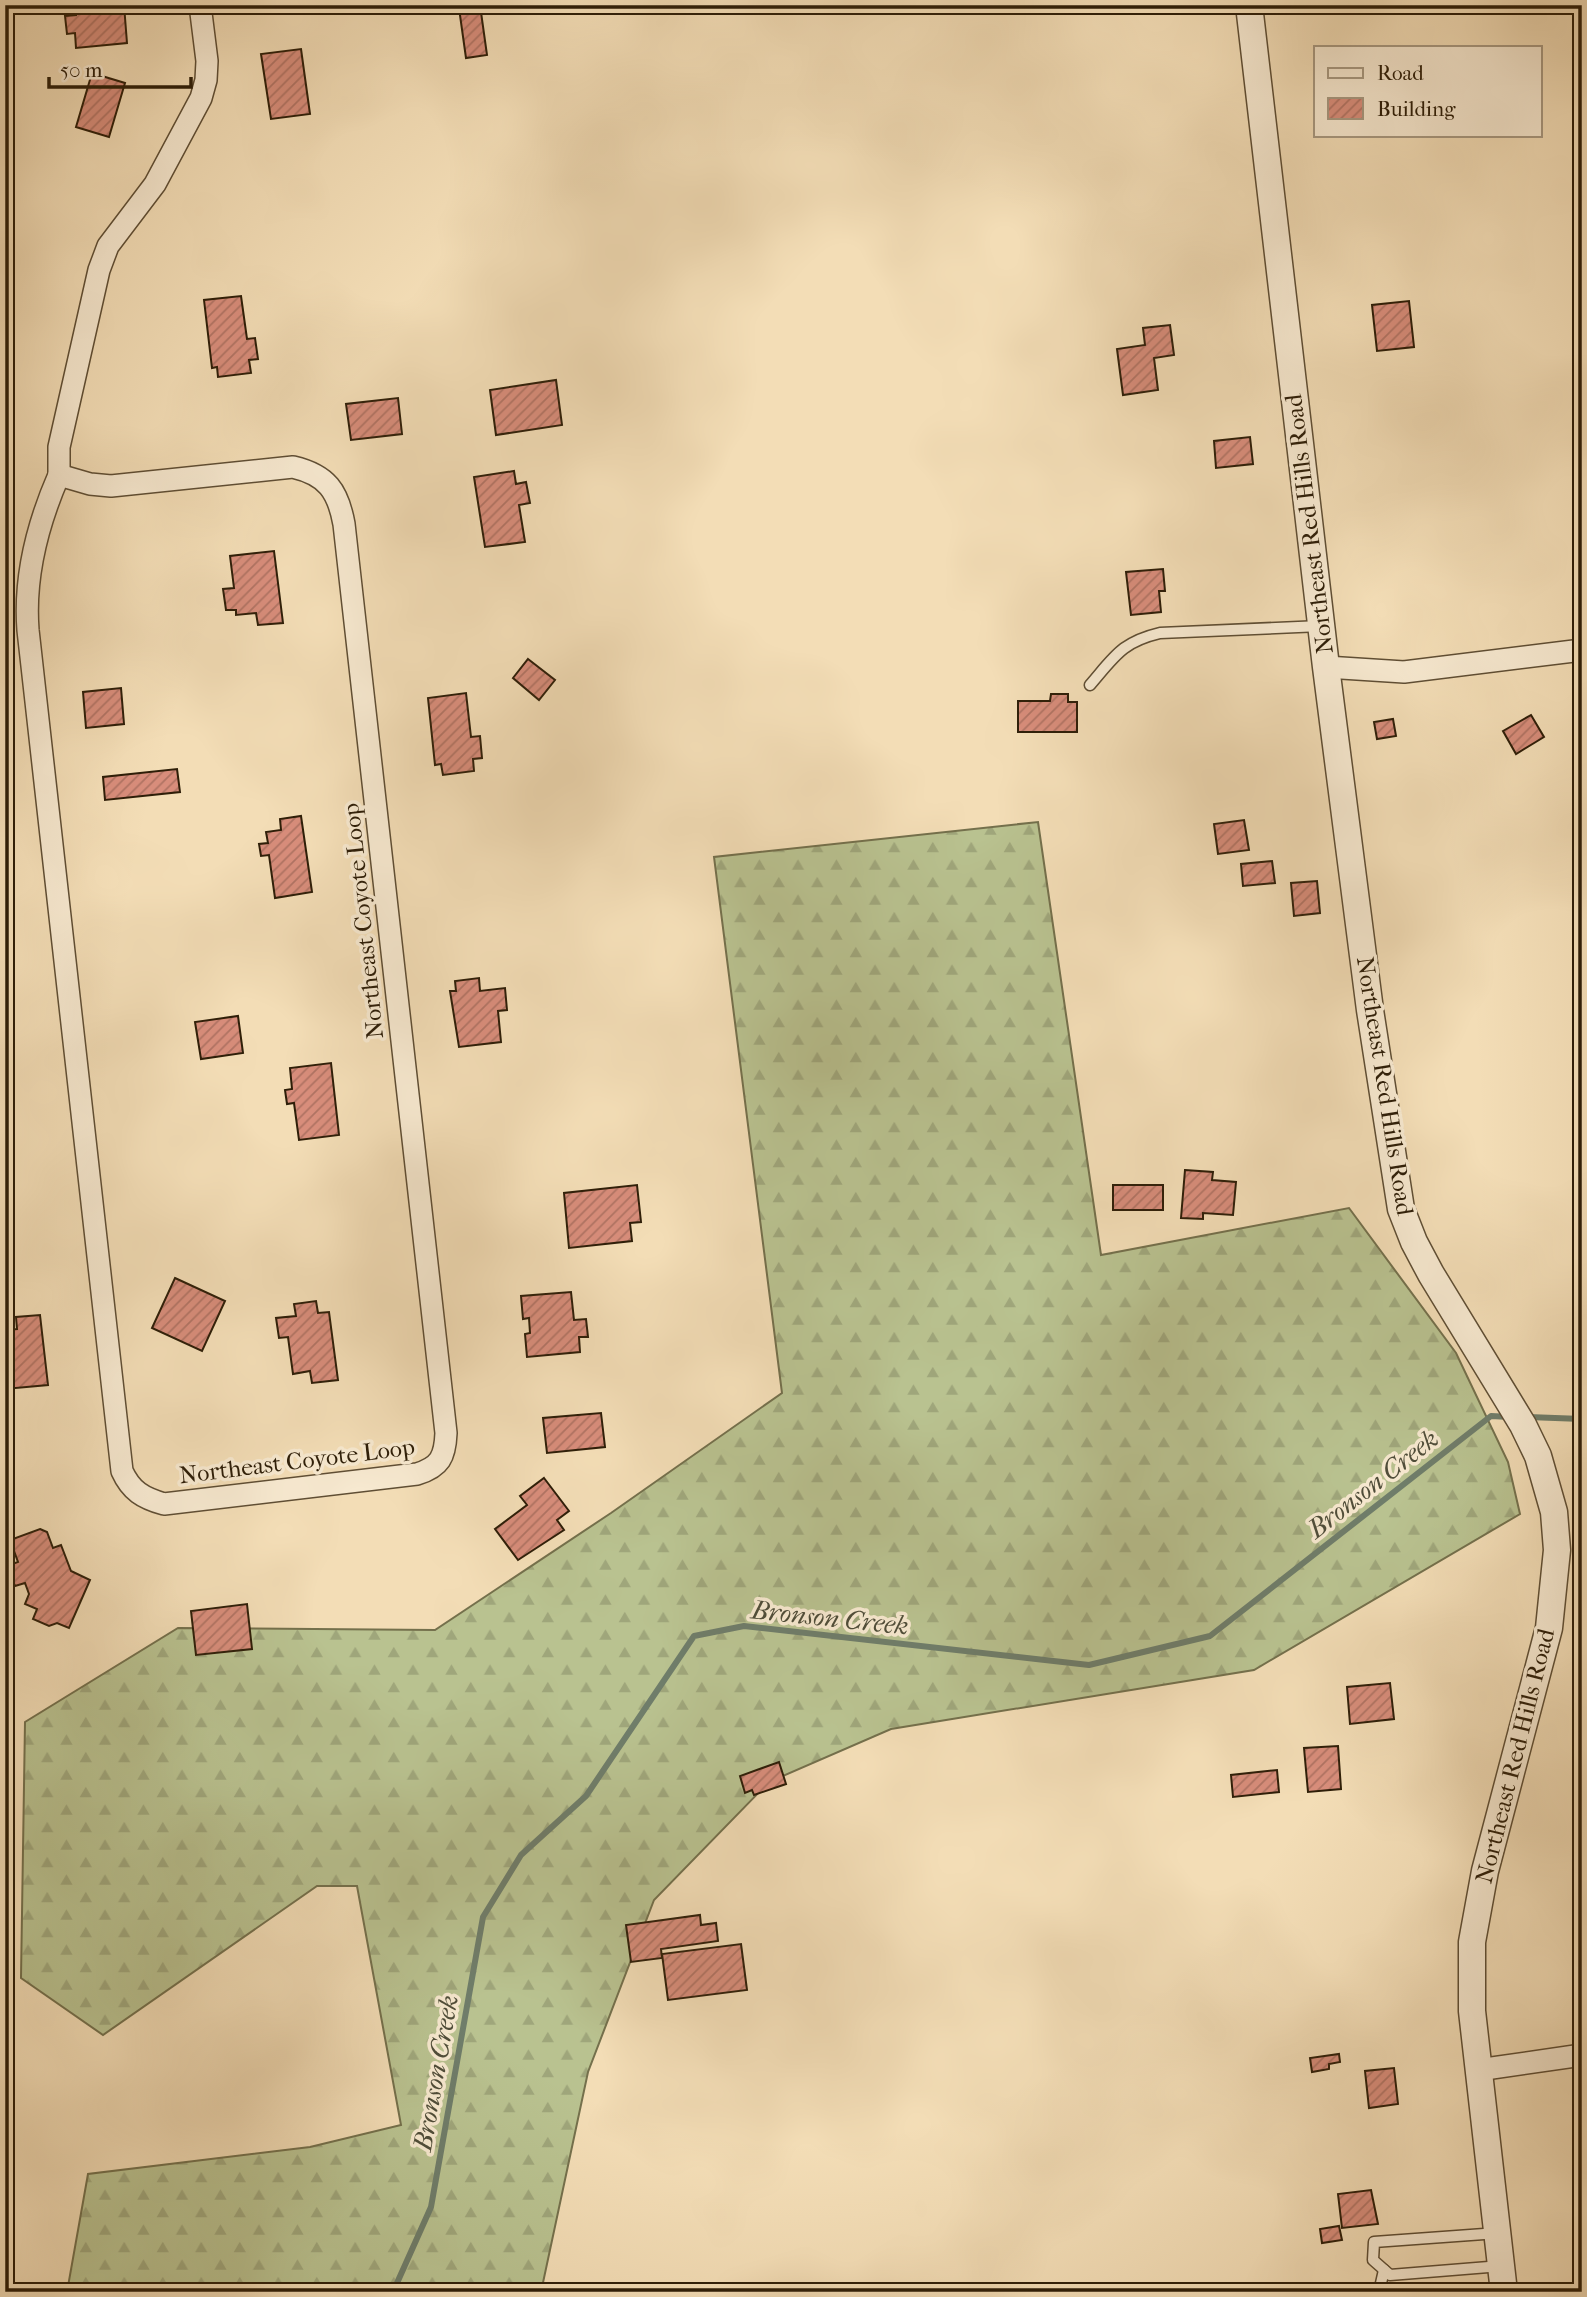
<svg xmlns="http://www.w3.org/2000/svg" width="1587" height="2297" viewBox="0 0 1587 2297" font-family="'IM FELL French Canon',serif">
<defs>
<pattern id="forest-firs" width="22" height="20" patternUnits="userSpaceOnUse" patternTransform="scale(1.75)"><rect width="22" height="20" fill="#b9c290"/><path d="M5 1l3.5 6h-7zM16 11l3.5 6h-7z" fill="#9fa67b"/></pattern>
<pattern id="building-hatch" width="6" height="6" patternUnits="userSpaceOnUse" patternTransform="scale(1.75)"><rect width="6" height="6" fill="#d88d7b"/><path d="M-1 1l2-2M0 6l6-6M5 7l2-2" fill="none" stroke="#b07363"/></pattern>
</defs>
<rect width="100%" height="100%" fill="#f3ddb6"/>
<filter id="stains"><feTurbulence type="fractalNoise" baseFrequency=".00286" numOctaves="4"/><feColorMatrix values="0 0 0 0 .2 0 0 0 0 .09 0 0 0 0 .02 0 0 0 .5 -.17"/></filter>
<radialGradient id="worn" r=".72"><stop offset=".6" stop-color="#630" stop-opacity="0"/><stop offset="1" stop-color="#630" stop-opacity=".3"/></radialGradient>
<!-- forest -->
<polygon fill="url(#forest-firs)" stroke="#74704c" stroke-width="2" points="1038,822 1101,1255 1349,1208 1456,1353 1508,1462 1520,1514 1254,1670 891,1729 769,1782 654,1900 588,2072 541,2292 67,2292 88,2174 310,2147 401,2125 357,1886 317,1886 103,2035 21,1978 25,1722 178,1628 435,1630 611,1513 782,1393 714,857"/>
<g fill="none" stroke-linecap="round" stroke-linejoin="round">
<!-- stream -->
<g stroke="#6f7d6a" stroke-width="6">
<polyline points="1528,1417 1582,1419"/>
<polyline points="393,2292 431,2207 483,1917 521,1855 586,1796 694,1636 744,1626 1089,1665 1210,1636 1491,1416 1510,1417"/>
</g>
</g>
<!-- building -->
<g fill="url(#building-hatch)" stroke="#2e1e08" stroke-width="2">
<polygon points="75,5 124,5 127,43 76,48 75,33 67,34 65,16 76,15"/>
<polygon points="480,5 487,55 466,58 459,8"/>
<polygon points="301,49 310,114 271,119 261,54"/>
<polygon points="92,73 125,83 109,137 76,127"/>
<polygon points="241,296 247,339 255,338 258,359 249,360 251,373 218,377 217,367 212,368 204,300"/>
<polygon points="1409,301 1414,347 1377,351 1372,305"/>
<polygon points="1170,325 1174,355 1154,358 1158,390 1123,395 1117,349 1145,345 1143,328"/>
<polygon points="556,380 562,425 496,435 490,390"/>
<polygon points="398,398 402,434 351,440 346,404"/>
<polygon points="1250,437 1253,464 1216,468 1214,441"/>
<polygon points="514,471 516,484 526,482 530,503 519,505 525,542 485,547 474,477"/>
<polygon points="274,551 283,623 258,625 256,613 236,615 236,610 226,610 223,589 234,588 230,556"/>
<polygon points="1163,569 1165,591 1159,591 1161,612 1131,615 1126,572"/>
<polygon points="528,659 555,680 539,700 513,678"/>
<polygon points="121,688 124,724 86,728 83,692"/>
<polygon points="466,693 471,737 480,736 482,758 473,759 474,771 443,775 441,764 435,765 428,698"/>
<polygon points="1051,694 1068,694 1068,702 1077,702 1077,732 1018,732 1018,701 1050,701"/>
<polygon points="1531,715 1544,737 1516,754 1503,731"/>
<polygon points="1393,719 1396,736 1377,739 1374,722"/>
<polygon points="177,769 180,792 105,800 103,777"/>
<polygon points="301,816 312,892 275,898 269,855 261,856 259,844 268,843 266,832 281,830 280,819"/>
<polygon points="1244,820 1249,850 1218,854 1214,824"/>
<polygon points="1272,861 1275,883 1243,886 1241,864"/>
<polygon points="1317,881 1320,913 1294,916 1291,883"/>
<polygon points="479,978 480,991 505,988 507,1010 498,1011 501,1042 459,1047 450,991 456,991 455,981"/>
<polygon points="238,1016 243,1053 201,1059 195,1022"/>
<polygon points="331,1063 339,1135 299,1140 294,1103 287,1104 285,1090 292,1089 290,1068"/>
<polygon points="1185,1170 1213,1172 1212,1180 1236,1182 1233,1215 1203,1213 1203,1219 1181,1218"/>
<polygon points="637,1185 641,1222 630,1223 632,1241 569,1248 564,1193"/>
<rect x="1113" y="1185" width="50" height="25"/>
<polygon points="175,1278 225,1301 202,1351 152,1328"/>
<polygon points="571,1292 574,1320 586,1319 588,1337 579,1337 580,1352 527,1357 525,1334 530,1333 529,1318 523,1319 521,1296"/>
<polygon points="316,1301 318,1313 329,1312 338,1380 312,1383 310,1371 293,1374 288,1337 279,1338 276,1318 296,1316 294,1304"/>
<polygon points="40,1315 48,1385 5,1389 5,1330 17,1329 16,1317"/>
<polygon points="601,1413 605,1447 547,1453 543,1418"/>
<polygon points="544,1478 569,1511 557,1520 564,1530 518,1560 495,1529 527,1505 520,1496"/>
<polygon points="40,1529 47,1532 53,1548 61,1545 71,1571 90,1580 69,1628 57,1623 49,1626 33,1619 37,1609 25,1604 29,1594 25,1583 15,1586 7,1566 18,1562 10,1540"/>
<polygon points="247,1604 252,1649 196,1655 191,1611"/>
<polygon points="1390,1683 1394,1719 1350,1724 1347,1687"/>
<polygon points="1338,1746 1341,1789 1308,1792 1304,1748"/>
<polygon points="779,1762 786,1784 754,1795 752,1790 745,1793 740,1776"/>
<polygon points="1277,1770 1279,1792 1233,1797 1231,1775"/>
<polygon points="700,1915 701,1925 716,1923 718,1941 661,1949 662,1958 631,1962 626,1925"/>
<polygon points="741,1944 747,1990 668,2000 662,1954"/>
<polygon points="1339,2054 1340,2062 1329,2064 1329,2069 1312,2072 1310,2058"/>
<polygon points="1394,2068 1398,2104 1369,2108 1365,2071"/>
<polygon points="1371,2190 1378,2224 1342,2228 1338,2194"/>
<polygon points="1339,2226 1342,2240 1322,2243 1320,2229"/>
</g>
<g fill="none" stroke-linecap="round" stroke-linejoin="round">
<!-- service casing -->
<g stroke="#5f4e34" stroke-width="13">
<g id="service">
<path d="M1090 685C1115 656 1122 642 1160 633L1321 626"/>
<polyline points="1498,2233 1374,2242 1373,2260 1390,2275 1501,2266"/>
<polyline points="1379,2292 1384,2270"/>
</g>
</g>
<!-- minor casing -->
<g stroke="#5f4e34" stroke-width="24">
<g id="minor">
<path d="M293 467C327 475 338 491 344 524L446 1433C445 1457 440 1467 417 1474L164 1504C143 1498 131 1491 122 1471L28 630C24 578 38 523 59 475L90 484 111 486Z"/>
<polyline points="59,475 59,447 99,270 108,246 155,184 201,98 206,80 207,61 200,5"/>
<polyline points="1326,667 1404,672 1582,650"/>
<polyline points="1478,2070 1582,2055"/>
</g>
</g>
<!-- tertiary casing -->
<g stroke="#5f4e34" stroke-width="29">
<polyline id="tertiary" points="1249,5 1326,667 1370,1010 1401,1209 1414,1242 1431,1274 1523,1425 1538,1456 1554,1512 1557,1550 1549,1628 1485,1871 1472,1942 1472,2011 1504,2292"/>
</g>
<!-- service -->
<use href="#service" stroke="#f7e9d0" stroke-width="10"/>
<!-- minor -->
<use href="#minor" stroke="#f7e9d0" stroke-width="21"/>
<!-- tertiary -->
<use href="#tertiary" stroke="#f7e9d0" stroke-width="26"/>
</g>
<g text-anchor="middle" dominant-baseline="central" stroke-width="7" stroke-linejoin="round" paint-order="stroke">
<!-- street labels -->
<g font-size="24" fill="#2e1e08" stroke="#f7e9d0">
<text transform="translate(1309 524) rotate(-97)">Northeast Red Hills Road</text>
<text transform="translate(363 921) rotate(-96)">Northeast Coyote Loop</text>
<text transform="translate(1385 1086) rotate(81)">Northeast Red Hills Road</text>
<text transform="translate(297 1461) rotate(-7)">Northeast Coyote Loop</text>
<text transform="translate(1515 1756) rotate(-76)">Northeast Red Hills Road</text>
</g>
<!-- water labels -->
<g font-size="26" font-style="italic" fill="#4f4d39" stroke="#f7e9d0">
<text transform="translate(1373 1484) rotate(-38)">Bronson Creek</text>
<text transform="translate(830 1618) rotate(6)">Bronson Creek</text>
<text transform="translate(436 2073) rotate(-80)">Bronson Creek</text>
</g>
</g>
<!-- margin -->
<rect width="1587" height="2297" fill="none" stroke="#f3ddb6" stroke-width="28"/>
<rect x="7" y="7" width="1573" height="2283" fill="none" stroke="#2e1e08" stroke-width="3.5"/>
<rect x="14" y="14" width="1559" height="2269" fill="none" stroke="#2e1e08" stroke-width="2"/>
<!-- legend -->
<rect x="1314" y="46" width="228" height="91" fill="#f7e9d0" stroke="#a79880" stroke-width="2"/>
<rect x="1328" y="68" width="35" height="10" fill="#f7e9d0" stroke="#a79880" stroke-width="2"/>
<text x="1377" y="80" font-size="21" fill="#2e1e08">Road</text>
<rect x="1328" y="98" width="35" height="21" fill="url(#building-hatch)" stroke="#a79880" stroke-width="2"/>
<text x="1377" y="116" font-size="21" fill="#2e1e08">Building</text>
<!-- scale -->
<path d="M49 77v10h142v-10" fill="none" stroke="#2e1e08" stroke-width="3.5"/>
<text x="60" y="77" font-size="21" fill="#2e1e08" stroke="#f7e9d0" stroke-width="5" paint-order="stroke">50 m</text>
<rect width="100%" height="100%" filter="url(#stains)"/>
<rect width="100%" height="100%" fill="url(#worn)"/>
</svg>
